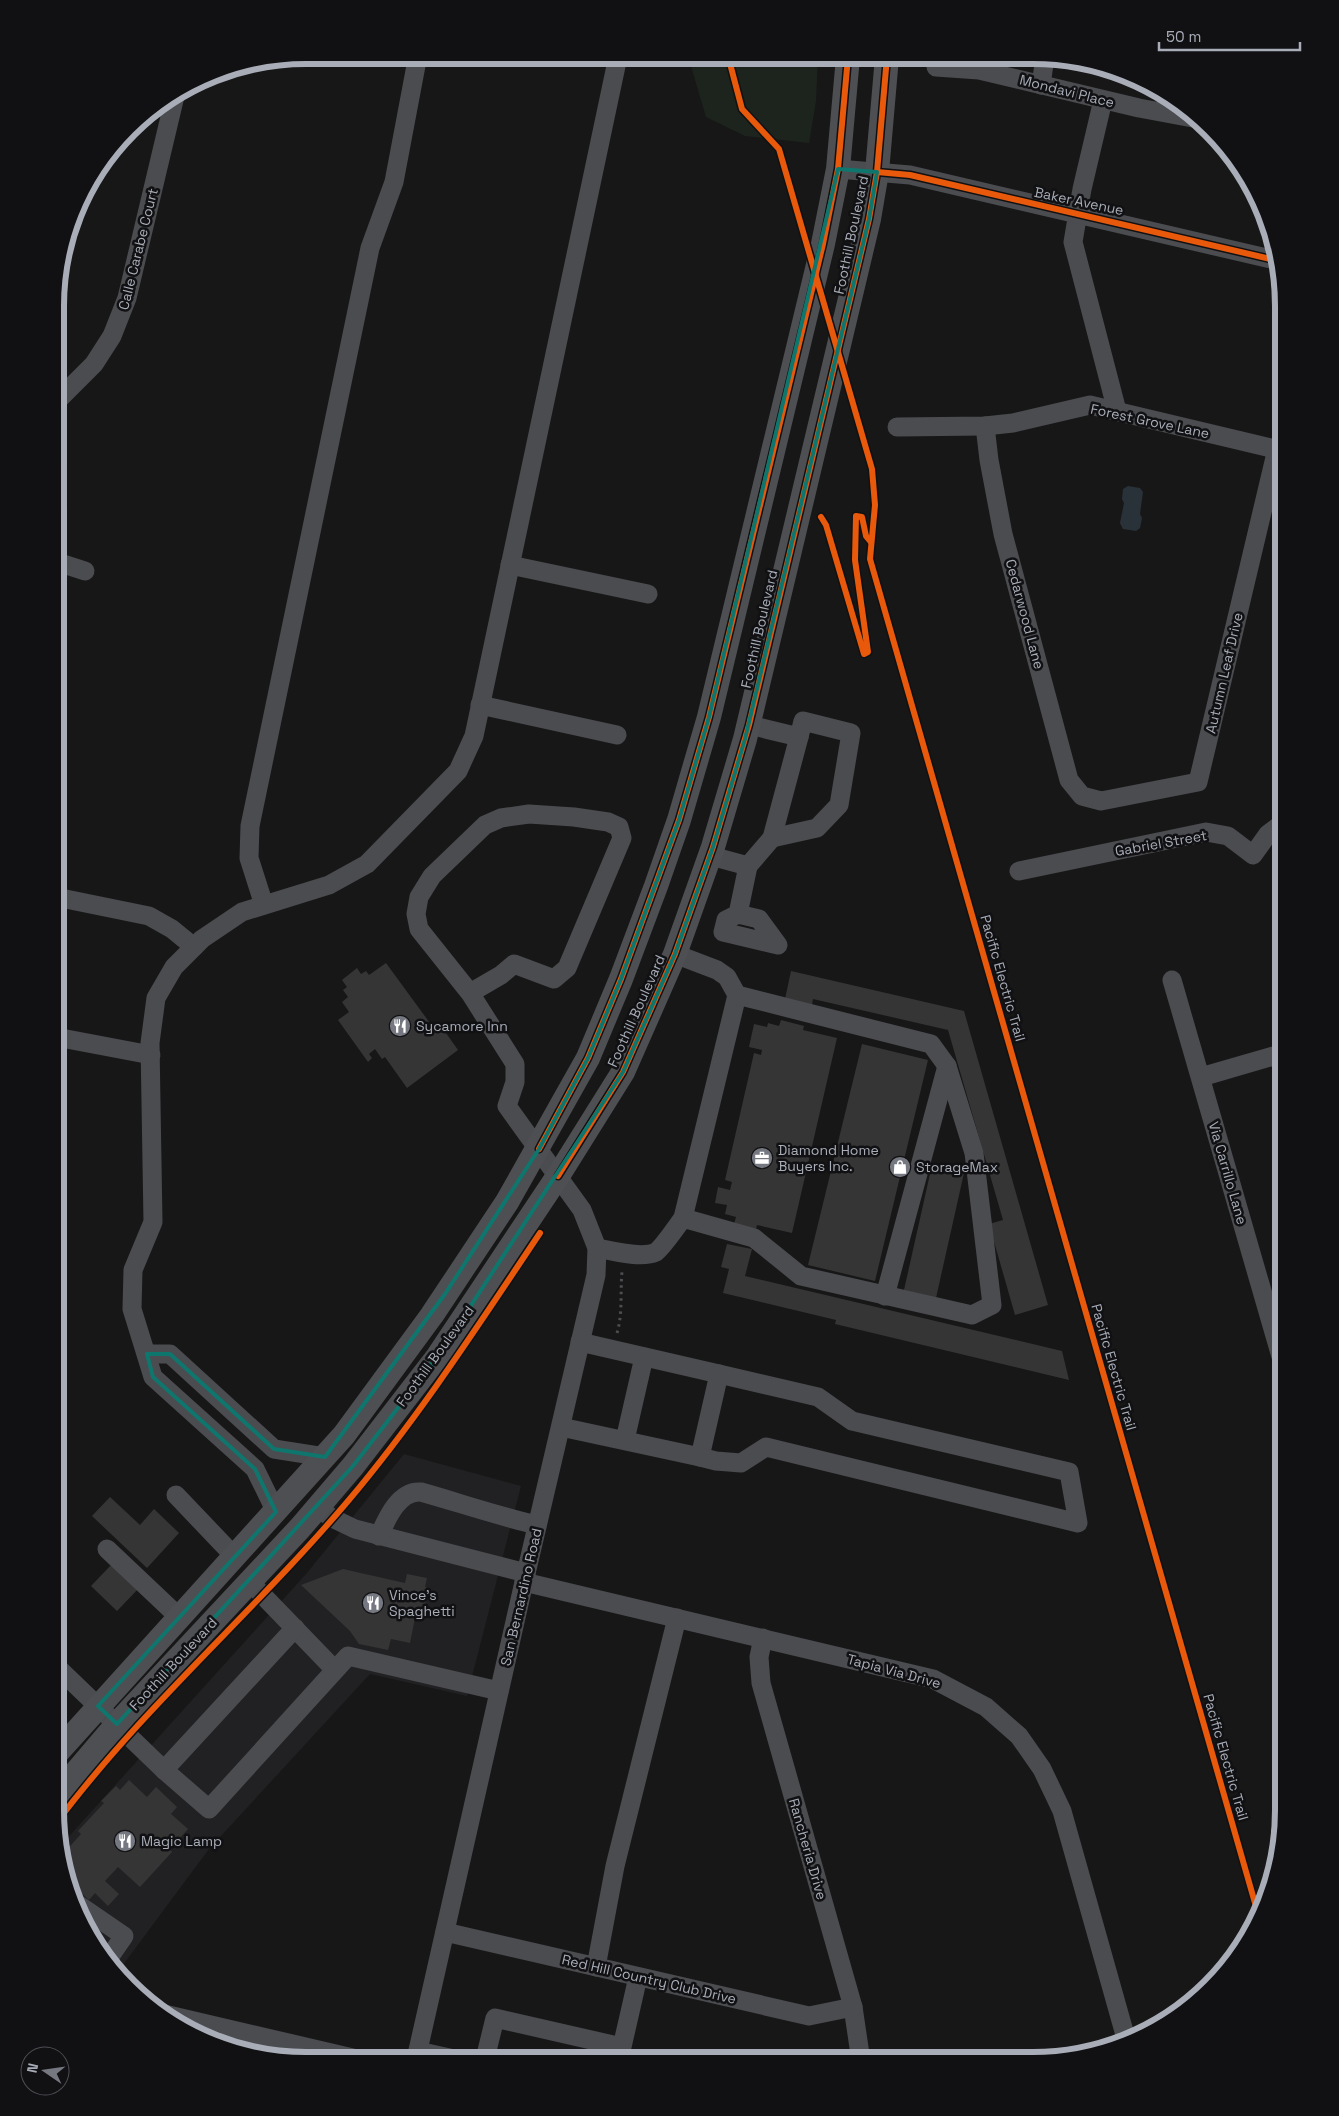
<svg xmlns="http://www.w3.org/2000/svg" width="1339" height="2116" viewBox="0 0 1339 2116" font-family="'Space Grotesk',sans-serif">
<rect width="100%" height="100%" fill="#171717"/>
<!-- built -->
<polygon fill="#212123" points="404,1454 521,1486 467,1696 370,1674 209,1849 117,1973 107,1963 74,1906 62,1844 306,1574"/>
<!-- green -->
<polygon fill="#1d241e" points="688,56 818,56 816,101 809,143 745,136 706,117"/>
<!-- water -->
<polygon fill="#2a3239" points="1128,486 1140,488 1143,492 1140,514 1142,518 1140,528 1136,531 1123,529 1120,523 1124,503 1122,499 1123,489"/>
<!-- building -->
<g fill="#353536">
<polygon points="386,963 435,1030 441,1026 458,1050 407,1088 385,1057 382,1059 375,1049 369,1054 372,1058 368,1062 338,1020 349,1012 342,1002 348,997 343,990 347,987 342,980 357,968 361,974 366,971 369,975"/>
<polygon points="791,971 964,1011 1048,1305 1015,1315 989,1224 1003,1220 948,1030 813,999 812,1005 785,999"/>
<polygon points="781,1020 804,1026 803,1030 837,1038 792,1233 757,1225 756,1229 734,1224 736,1217 725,1214 727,1205 715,1203 718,1187 730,1190 732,1182 725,1180 754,1053 761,1055 762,1050 749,1047 754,1024 767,1027 768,1023 779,1026"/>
<polygon points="862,1044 928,1060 875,1281 808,1265"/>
<polygon points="932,1165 964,1173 936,1298 904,1290"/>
<polygon points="727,1244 752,1249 745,1276 1062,1351 1069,1380 835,1324 836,1320 723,1293 729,1269 721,1267"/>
<polygon points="110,1497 140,1525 154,1509 179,1533 147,1568 92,1516"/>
<polygon points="113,1563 139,1588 117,1611 91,1586"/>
<polygon points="343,1569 405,1583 407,1574 427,1578 425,1587 429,1588 422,1619 415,1618 410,1643 391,1639 388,1650 359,1644 350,1631 301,1585"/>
<polygon points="129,1780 147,1797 156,1787 177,1807 171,1814 188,1829 170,1849 172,1852 140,1887 118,1867 105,1881 119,1894 108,1906 95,1893 89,1900 69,1882 64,1853 81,1834 78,1831 104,1803 101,1801 116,1786 120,1790"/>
</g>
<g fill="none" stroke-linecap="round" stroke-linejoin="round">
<!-- path -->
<path stroke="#4d4e52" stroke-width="3" stroke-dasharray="2.5 4" stroke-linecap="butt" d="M617 1333C623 1313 620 1292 622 1272"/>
<!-- minor -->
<g stroke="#4b4c50" stroke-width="19">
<polyline points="936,67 979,70 1139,108 1198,119"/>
<polyline points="1041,85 1045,57"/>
<polyline points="1103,100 1082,189 1073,242 1117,411"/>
<polyline points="838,169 910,175 1275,260"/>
<polyline points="57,401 94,364 112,336 127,298 175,96"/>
<polyline points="985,426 989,460 1003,534 1069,780 1082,796 1101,801 1198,782 1277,449"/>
<polyline points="897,427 985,426 1013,423 1090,405 1284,451"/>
<polyline points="57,562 85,571"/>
<polyline points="510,565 648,594"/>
<polyline points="480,705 617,735"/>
<polyline points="772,838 817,828 839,805 851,733 803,721 799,737"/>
<polyline points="711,856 748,866 772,838 799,737 749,725"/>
<polyline points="1019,871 1206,832 1228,836 1253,855 1268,834 1284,822"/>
<polyline points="56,897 149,916 172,929 194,947"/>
<polyline points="264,905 249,858 250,826 370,248 394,182 418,55"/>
<polyline points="738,914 759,919 778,945 723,932 726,920 738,914 748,866"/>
<polyline points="1172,980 1284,1367"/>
<polyline points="56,1037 151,1055"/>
<polyline points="1201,1077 1284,1053"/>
<polyline points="683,1218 737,995"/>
<path d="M597 1248C612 1251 642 1259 656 1252 662 1248 678 1225 683 1218L754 1238 801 1276 972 1315 992 1305 974 1153 947 1066 931 1044 737 995 727 977 717 970 675 954"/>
<polyline points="885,1296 947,1066"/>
<polyline points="147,1354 170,1354 274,1449 325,1457"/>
<polyline points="561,1427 700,1457 719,1374 580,1342"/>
<polyline points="625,1440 644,1357"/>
<polyline points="700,1457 716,1461 741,1463 766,1447 1078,1523 1069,1472 852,1421 818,1397 719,1374"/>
<polyline points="176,1495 235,1557"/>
<polyline points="318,1508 332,1518 355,1529 526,1573"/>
<polyline points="276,1512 255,1469 153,1377 132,1309 133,1270 153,1222 150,1043 156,998 174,967 202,939 242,912 329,885 367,864 458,771 474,736 616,66 614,56"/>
<path d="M379 1536C387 1518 399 1490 421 1492 460 1503 498 1516 537 1525"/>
<polyline points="107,1549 180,1618"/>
<polyline points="250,1582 335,1670"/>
<polyline points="524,1582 933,1679 986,1707 1019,1736 1042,1769 1062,1811 1127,2042"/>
<polyline points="763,1638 759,1657 761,1683 853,2007 861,2061"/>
<polyline points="55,1665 164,1770 209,1809 348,1656 499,1691"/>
<polyline points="164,1770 295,1628"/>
<polyline points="73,1901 124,1936 106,1962"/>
<polyline points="445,1932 809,2016 853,2007"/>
<polyline points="596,1967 615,1866 677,1618"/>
<polyline points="160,2013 357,2059"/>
<polyline points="418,2051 454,2059"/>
<polyline points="416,2059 524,1582 596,1275 597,1248 582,1210 507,1106 515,1082 515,1064 470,993 419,929 416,914 419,897 432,876 485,825 501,818 529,814 574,817 608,822 619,827 622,838 567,968 554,979 514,964 501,975 470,993"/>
<polyline points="485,2059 495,2018 622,2047 638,1977"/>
</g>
<!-- major -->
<g stroke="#4d4f52" stroke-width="24">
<polyline points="55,1755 344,1435 432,1315 507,1202 588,1058 621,979 656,886 679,820 709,717 823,244 838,169 848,57"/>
<polyline points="55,1797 117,1724 300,1528 353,1466 438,1356 558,1176 623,1072 675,954 713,847 745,739 869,219 877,172 887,57"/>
</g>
<!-- cycleway casing -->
<g stroke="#111113" stroke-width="9">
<g id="cycleway">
<polyline points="728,56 742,109 779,149 872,469 875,505 870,559 1259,1917"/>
<polyline points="877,172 910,175 1275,260"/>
<polyline points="821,517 826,525 864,654 868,652 855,560 856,516 862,517 866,536 871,542"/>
<polyline points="539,1149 588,1058 621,979 679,820 709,717 823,244 838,169 848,57"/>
<polyline points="558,1176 623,1072 675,954 713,847 749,725 869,219 877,172 887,57"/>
<path d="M57 1822C144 1706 255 1611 348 1501 419 1417 479 1324 540 1233"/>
</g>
</g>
<!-- cycleway -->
<use href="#cycleway" stroke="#e8590c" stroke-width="6"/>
</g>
<!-- marked area -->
<path fill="none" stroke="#0f766e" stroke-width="4" stroke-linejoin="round" d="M838 169 877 172 869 219 745 739 713 847 675 954 623 1072 438 1356 353 1466 117 1724 98 1706 276 1512 255 1469 153 1377 147 1354H170L274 1449 325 1457 445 1294 539 1149 588 1058 621 979 679 820 709 717Z"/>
<!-- icons -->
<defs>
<g id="restaurant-disc" transform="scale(1.125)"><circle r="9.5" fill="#757880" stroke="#111113"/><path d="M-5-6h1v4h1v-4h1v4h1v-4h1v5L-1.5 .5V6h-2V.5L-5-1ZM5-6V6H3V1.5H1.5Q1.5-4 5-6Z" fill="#fff"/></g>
<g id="office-disc" transform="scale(1.125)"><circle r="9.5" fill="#757880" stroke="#111113"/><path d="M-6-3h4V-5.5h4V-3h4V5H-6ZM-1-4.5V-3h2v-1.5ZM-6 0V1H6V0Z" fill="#fff"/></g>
<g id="shop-disc" transform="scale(1.125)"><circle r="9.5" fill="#757880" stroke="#111113"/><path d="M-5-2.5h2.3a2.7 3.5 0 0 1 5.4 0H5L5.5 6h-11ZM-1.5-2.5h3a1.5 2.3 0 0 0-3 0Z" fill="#fff"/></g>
</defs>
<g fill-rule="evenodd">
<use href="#restaurant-disc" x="400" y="1026"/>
<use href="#office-disc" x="762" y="1158"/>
<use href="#shop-disc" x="900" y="1167"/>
<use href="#restaurant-disc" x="373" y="1603"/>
<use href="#restaurant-disc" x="125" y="1841"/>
</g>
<g text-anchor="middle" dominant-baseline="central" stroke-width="5" stroke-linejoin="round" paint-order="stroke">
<!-- street labels -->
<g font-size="14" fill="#a8adb8" stroke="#111113">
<text transform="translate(1067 91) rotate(14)">Mondavi Place</text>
<text transform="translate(1079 201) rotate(12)">Baker Avenue</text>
<text transform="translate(851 235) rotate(-78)">Foothill Boulevard</text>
<text transform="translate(138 249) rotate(-76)">Calle Carabe Court</text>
<text transform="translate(1150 421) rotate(12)">Forest Grove Lane</text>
<text transform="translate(1025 614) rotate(75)">Cedarwood Lane</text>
<text transform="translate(759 629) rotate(-77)">Foothill Boulevard</text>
<text transform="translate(1224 673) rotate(-77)">Autumn Leaf Drive</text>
<text transform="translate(1161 843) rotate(-10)">Gabriel Street</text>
<text transform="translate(1003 978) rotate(74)">Pacific Electric Trail</text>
<text transform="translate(636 1011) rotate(-66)">Foothill Boulevard</text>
<text transform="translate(1228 1173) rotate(74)">Via Carrillo Lane</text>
<text transform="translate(435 1356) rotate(-54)">Foothill Boulevard</text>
<text transform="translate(1114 1367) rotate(74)">Pacific Electric Trail</text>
<text transform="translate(521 1597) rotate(-77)">San Bernardino Road</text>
<text transform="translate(173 1664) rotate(-47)">Foothill Boulevard</text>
<text transform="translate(894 1671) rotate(15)">Tapia Via Drive</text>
<text transform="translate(1226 1757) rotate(74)">Pacific Electric Trail</text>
<text transform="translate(808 1849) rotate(74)">Rancheria Drive</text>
<text transform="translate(649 1979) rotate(13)">Red Hill Country Club Drive</text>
</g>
<!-- poi labels -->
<g font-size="14" fill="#a8adb8" stroke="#111113" text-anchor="start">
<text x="416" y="1026">Sycamore Inn</text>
<text x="778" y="1150">Diamond Home<tspan x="778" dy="16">Buyers Inc.</tspan></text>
<text x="916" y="1167">StorageMax</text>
<text x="389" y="1595">Vince's<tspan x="389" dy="16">Spaghetti</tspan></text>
<text x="141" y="1841">Magic Lamp</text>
</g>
</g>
<!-- crop -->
<path d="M0 0H1339V2116H0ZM306 64H1033A242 242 0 0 1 1275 306V1810A242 242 0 0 1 1033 2052H306A242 242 0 0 1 64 1810V306A242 242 0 0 1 306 64Z" fill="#111113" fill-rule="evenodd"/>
<path fill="none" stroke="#a8adb8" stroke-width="6" d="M306 64H1033A242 242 0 0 1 1275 306V1810A242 242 0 0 1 1033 2052H306A242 242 0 0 1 64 1810V306A242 242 0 0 1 306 64Z"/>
<!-- north arrow -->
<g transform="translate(45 2071) rotate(283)"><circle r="24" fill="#111113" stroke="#4d4f55"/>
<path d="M0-4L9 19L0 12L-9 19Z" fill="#757880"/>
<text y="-8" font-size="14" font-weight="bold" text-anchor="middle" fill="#a8adb8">N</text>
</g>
<!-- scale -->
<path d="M1159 42v8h141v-8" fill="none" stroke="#a8adb8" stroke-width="2.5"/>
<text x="1166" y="42" font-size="15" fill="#a8adb8" stroke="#111113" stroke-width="4" paint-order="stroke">50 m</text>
</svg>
